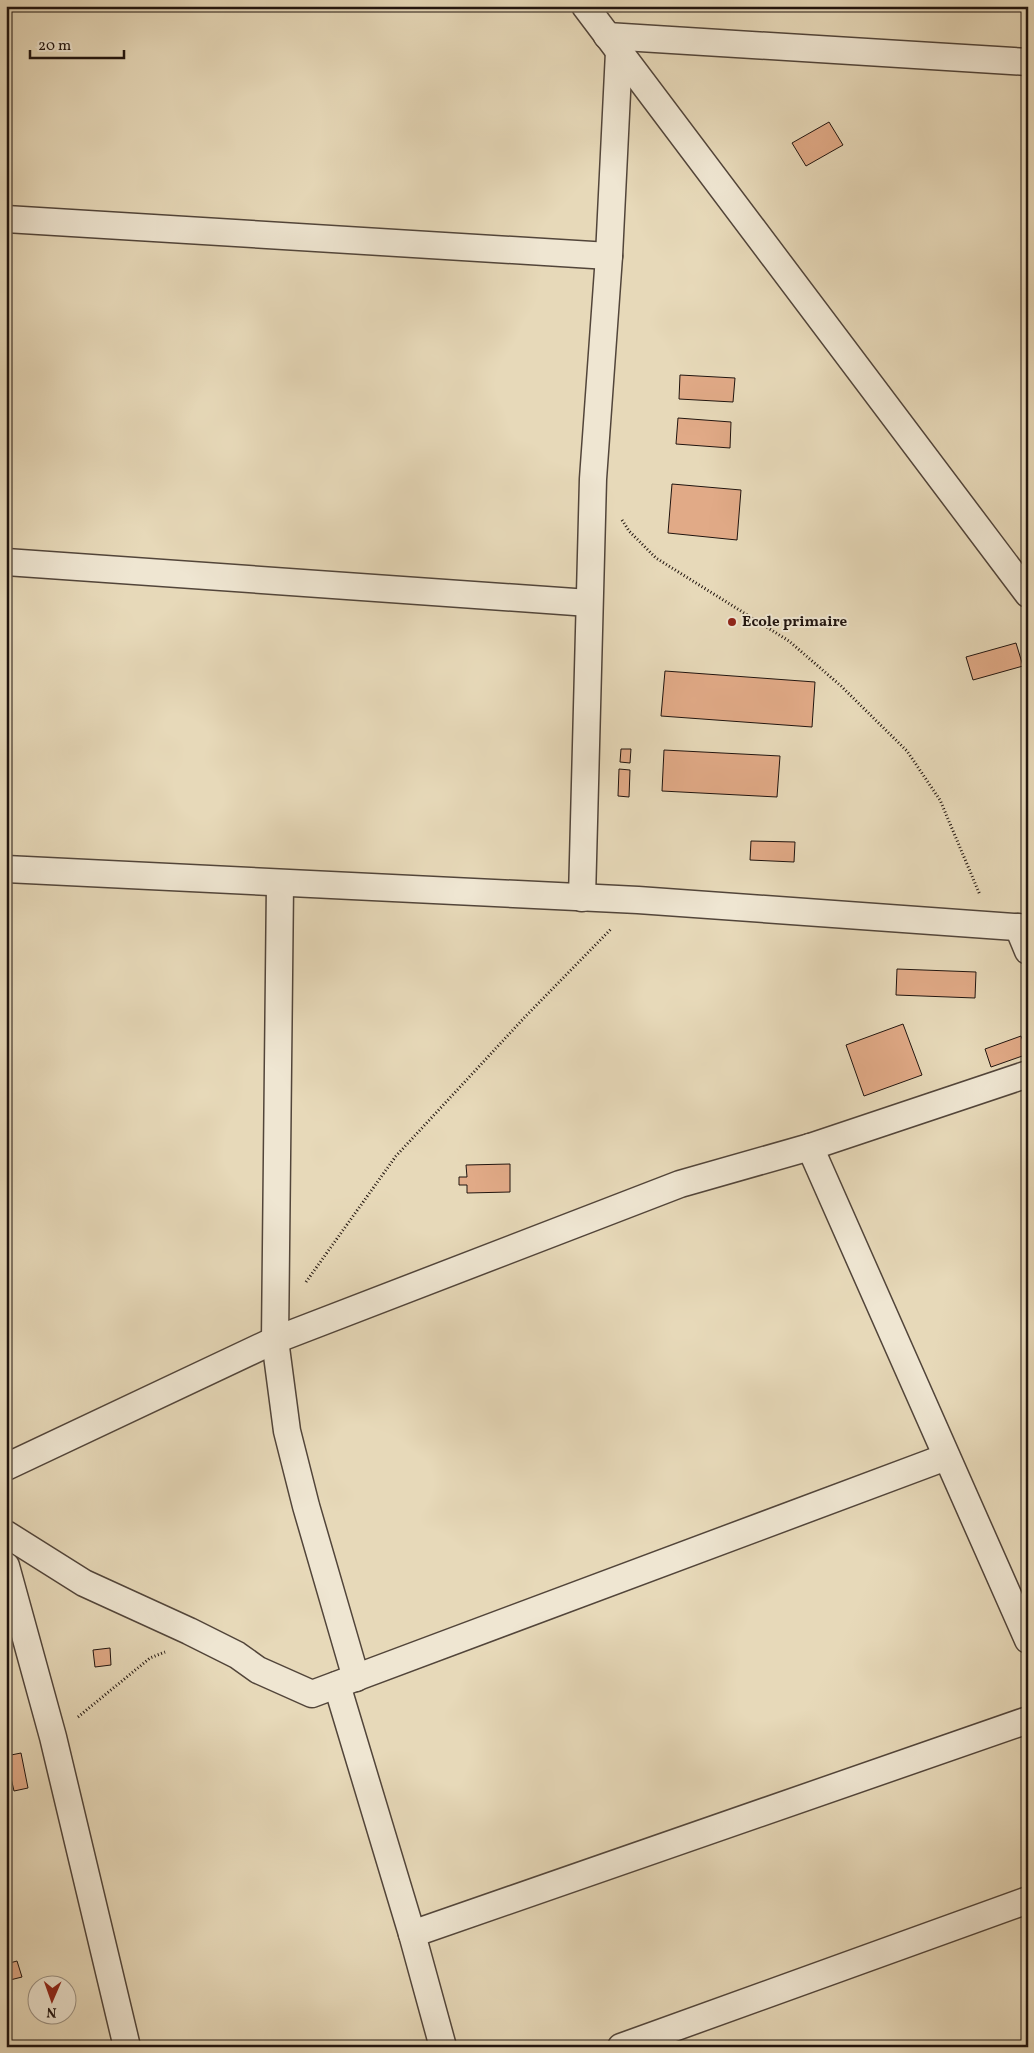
<svg xmlns="http://www.w3.org/2000/svg" width="1034" height="2053" viewBox="0 0 1034 2053" font-family="Vollkorn,serif">
<rect width="100%" height="100%" fill="#e7d9b9"/>
<filter id="stains"><feTurbulence type="fractalNoise" baseFrequency=".004" numOctaves="4"/><feColorMatrix values="0 0 0 0 .2 0 0 0 0 .09 0 0 0 0 .02 0 0 0 .5 -.17"/></filter>
<radialGradient id="worn" r=".72"><stop offset=".6" stop-color="#630" stop-opacity="0"/><stop offset="1" stop-color="#630" stop-opacity=".3"/></radialGradient>
<!-- building -->
<g fill="#e1aa87" stroke="#20140f">
<polygon points="829,122 843,145 806,166 792,143"/>
<polygon points="680,375 735,378 733,402 679,399"/>
<polygon points="678,418 731,422 730,448 676,444"/>
<polygon points="672,484 741,490 737,540 668,533"/>
<polygon points="1016,643 1023,666 973,680 966,657"/>
<polygon points="665,671 815,682 812,727 661,716"/>
<polygon points="621,749 631,749 630,763 620,762"/>
<polygon points="664,750 780,756 777,797 662,791"/>
<polygon points="619,769 630,770 629,797 618,796"/>
<polygon points="751,841 795,842 794,862 750,860"/>
<polygon points="897,969 976,972 975,998 896,995"/>
<polygon points="903,1024 922,1075 864,1096 846,1045"/>
<polygon points="1021,1036 1028,1054 991,1067 985,1049"/>
<polygon points="510,1164 510,1192 467,1193 467,1185 459,1185 459,1177 467,1177 466,1165"/>
<polygon points="110,1648 111,1665 95,1667 93,1650"/>
<polygon points="21,1753 28,1788 14,1791 6,1756"/>
<polygon points="17,1961 22,1977 6,1981 6,1964"/>
</g>
<g fill="none" stroke-linecap="round" stroke-linejoin="round">
<!-- street casing -->
<g stroke="#52453a" stroke-width="29">
<g id="street">
<polyline points="585,6 1028,594"/>
<polyline points="607,36 1028,62"/>
<polyline points="6,219 609,256"/>
<polyline points="6,562 589,603"/>
<polyline points="6,869 638,900 1028,928"/>
<polyline points="280,884 275,1340 287,1431 306,1506 356,1678"/>
<polyline points="582,898 593,479 609,256 619,52"/>
<polyline points="1018,927 1028,951"/>
<polyline points="810,1147 1028,1640"/>
<polyline points="6,1467 275,1340 680,1184 810,1147 1028,1074"/>
<polyline points="6,1534 84,1583 189,1631 237,1655 258,1670 312,1694 946,1457"/>
<polyline points="6,1566 53,1737 127,2047"/>
<polyline points="337,1685 412,1934 443,2047"/>
<polyline points="412,1934 1028,1720"/>
<polyline points="621,2047 1028,1900"/>
</g>
</g>
<!-- path -->
<g stroke="#20140f" stroke-width="3" stroke-dasharray="1 2.5" stroke-linecap="butt">
<polyline points="622,520 629,531 656,558 789,641 841,686 907,751 940,800 980,895"/>
<polyline points="306,1282 396,1156 524,1018 612,928"/>
<polyline points="78,1717 150,1658 165,1652"/>
</g>
<!-- street -->
<use href="#street" stroke="#efe6d2" stroke-width="26"/>
</g>
<!-- markers -->
<circle fill="#8f2418" stroke="#efe6d2" stroke-width="2" cx="732" cy="622" r="5"/>
<g text-anchor="middle" dominant-baseline="central" stroke-width="4" stroke-linejoin="round" paint-order="stroke">
<!-- poi labels -->
<g font-size="15" font-weight="bold" fill="#20140f" stroke="#efe6d2" text-anchor="start">
<text x="742" y="622">Ecole primaire</text>
</g>
</g>
<!-- margin -->
<rect width="1034" height="2053" fill="none" stroke="#e7d9b9" stroke-width="25"/>
<rect x="8" y="8" width="1019" height="2038" fill="none" stroke="#20140f" stroke-width="2.5"/>
<rect x="12" y="12" width="1009" height="2028" fill="none" stroke="#20140f"/>
<!-- north arrow -->
<g transform="translate(52 2000) rotate(182)"><circle r="24" fill="#efe6d2" stroke="#9c9284"/>
<path d="M0-4L9 19L0 12L-9 19Z" fill="#8f2418"/>
<text y="-8" font-size="14" font-weight="bold" text-anchor="middle" fill="#20140f">N</text>
</g>
<!-- scale -->
<path d="M30 50v8h94v-8" fill="none" stroke="#20140f" stroke-width="2.5"/>
<text x="38" y="50" font-size="15" fill="#20140f" stroke="#efe6d2" stroke-width="4" paint-order="stroke">20 m</text>
<rect width="100%" height="100%" filter="url(#stains)"/>
<rect width="100%" height="100%" fill="url(#worn)"/>
</svg>
